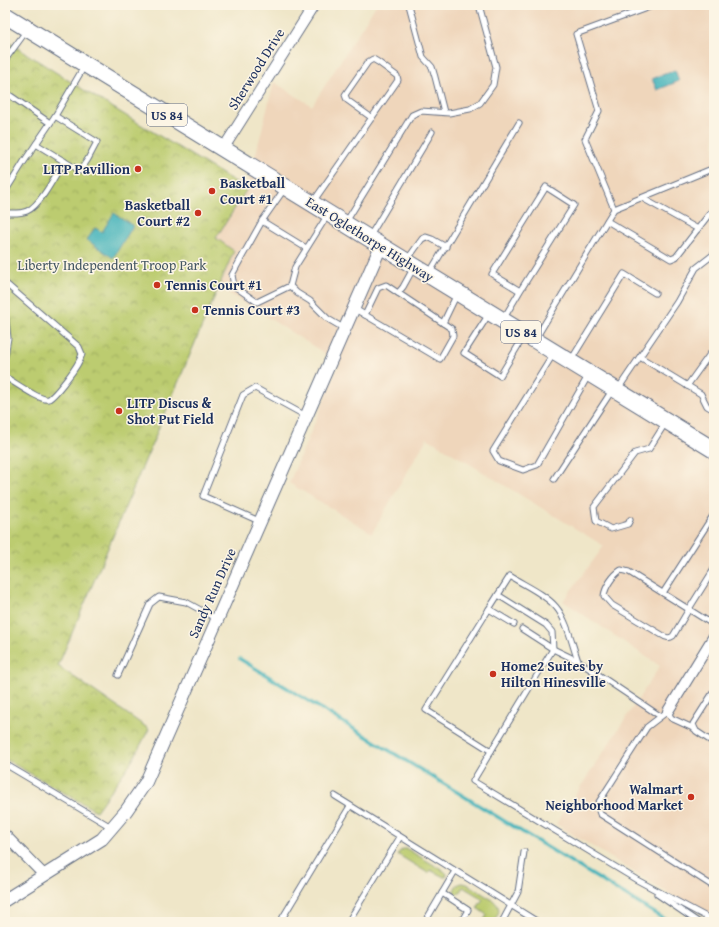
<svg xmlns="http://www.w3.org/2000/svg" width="719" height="927" viewBox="0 0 719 927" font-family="'Gentium Book Plus',serif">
<defs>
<pattern id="park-crowns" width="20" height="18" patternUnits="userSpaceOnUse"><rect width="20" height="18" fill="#bccc6f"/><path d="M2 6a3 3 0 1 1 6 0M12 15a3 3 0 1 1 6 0" fill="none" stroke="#98a65e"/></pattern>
</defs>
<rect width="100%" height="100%" fill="#fcf5e5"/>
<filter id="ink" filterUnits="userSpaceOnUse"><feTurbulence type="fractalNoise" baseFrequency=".025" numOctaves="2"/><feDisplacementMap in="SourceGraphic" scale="8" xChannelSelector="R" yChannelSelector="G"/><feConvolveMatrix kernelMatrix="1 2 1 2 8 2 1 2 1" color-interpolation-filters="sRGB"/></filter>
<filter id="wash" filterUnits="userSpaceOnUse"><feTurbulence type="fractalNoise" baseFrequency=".012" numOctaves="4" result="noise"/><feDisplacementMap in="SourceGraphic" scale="16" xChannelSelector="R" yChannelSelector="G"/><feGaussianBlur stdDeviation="0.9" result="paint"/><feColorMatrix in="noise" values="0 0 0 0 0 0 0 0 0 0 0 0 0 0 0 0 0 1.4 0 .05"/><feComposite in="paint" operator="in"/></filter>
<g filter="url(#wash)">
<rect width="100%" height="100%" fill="#efe6c8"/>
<!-- built -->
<polygon fill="#efd6bb" points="376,5 714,5 714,921 556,824 660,666 563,601 604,546 427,438 372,533 289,483 340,363 219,287 234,251 216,239 247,189 274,82 312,106"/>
<!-- grass -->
<g fill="#bccc6f" stroke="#6c7e66">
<polygon points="403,849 407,849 444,871 447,874 446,877 444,877 430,870 428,873 397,854"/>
<path d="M461 883 467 884 494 901C502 910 499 913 493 922H483L487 915 477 908 483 899 463 887 459 893 456 894 454 892C455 886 457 885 461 883Z"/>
</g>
<!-- park -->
<polygon fill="url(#park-crowns)" stroke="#6c7e66" points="5,40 82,89 247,189 216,238 234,251 233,253 58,666 149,729 132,761 96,811 5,759"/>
<!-- water -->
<g fill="#44b4bb" stroke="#30728c">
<polygon points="675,70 679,81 657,90 652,79"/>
<polygon points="114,213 133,226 113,258 87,240 95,228 102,232"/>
</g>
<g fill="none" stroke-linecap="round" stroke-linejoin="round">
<!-- stream -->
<polyline stroke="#44b4bb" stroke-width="3.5" points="240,659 669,922"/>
</g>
</g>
<g filter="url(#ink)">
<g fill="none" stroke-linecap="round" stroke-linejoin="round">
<!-- service casing -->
<g stroke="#656f83" stroke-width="7">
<g id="service">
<polyline points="409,5 423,57 432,67 435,77 444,112"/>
<polyline points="5,60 27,30"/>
<polyline points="5,92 50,123"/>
<polyline points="36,144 80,171 88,159 97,142 55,116"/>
<polyline points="285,188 262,221 238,264 232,275 234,286 257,302 290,286"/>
<polyline points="5,192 23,163 55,116 85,65"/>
<polyline points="642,198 698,229"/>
<polyline points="313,202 396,83 398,80 397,76 378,62 373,59 368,62 347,92 345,95 347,100 372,118"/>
<polyline points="614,209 714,168"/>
<path d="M5 213C12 213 20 214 27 211 41 205 56 174 64 161"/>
<polyline points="327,216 295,267 290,286 297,293 310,301 328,319 345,329"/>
<polyline points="262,221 306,248"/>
<polyline points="607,221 671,259 676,257 714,208"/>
<polyline points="346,222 412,115 421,111 449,113 470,109 480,103 493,85 496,67 479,5"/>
<polyline points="370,236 432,132"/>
<polyline points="407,260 422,239 426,237 432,239 446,247"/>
<polyline points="430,272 519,123"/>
<path d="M5 283 71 340 79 347 82 354C79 365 71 374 64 383 60 388 55 395 49 399 41 402 13 381 5 377"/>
<polyline points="398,293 443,323"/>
<polyline points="355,309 440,359 453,336 452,329 443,323 457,294"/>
<polyline points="5,312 8,338 5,356"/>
<polyline points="489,314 464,353 500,376 524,336"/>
<polyline points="365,315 378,288 386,285 398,293 403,287 414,267"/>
<polyline points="504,318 520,291 574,205 546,187 492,274 520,291"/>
<polyline points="536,338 614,209 585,139 599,111 576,34 655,5"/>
<polyline points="554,353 493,451 499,461 523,470 537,465 588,376"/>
<polyline points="640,357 701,394 707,406 714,410"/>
<polyline points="571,360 624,274 655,293"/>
<polyline points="687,386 710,354 714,353"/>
<polyline points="618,389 677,302 696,268 714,254"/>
<polyline points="554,479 613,389"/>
<polyline points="630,520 628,524 611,529 596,521 594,507 635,453 649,449 666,422"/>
<polyline points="259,521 203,496 243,395 255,388 306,416"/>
<path d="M714 569 689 609 673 636C669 639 666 638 662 635L612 605 604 596C605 587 613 575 621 570L629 572 714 625"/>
<polyline points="663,593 714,514"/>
<polyline points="498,595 546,625 552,632 553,649 491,751 426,710 489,609 514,624"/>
<path d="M489 609 510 576C524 585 545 594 556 607 567 620 572 644 578 661"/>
<polyline points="522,629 553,649 578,661 660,716"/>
<polyline points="118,675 150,604 159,597 186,602 217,619"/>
<polyline points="695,729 693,724 714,691"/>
<polyline points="714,743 696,731 695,729 671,718 668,711 647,727 597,805 600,814 708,883 714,886"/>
<polyline points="491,751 473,781 637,880 714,921"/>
<polyline points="5,764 111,827"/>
<polyline points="335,796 538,922"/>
<polyline points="442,893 468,910 461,922"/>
<polyline points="657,894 698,922"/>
<polyline points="280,922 350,806"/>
<polyline points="348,922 400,837"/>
<polyline points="425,922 455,871"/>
<polyline points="502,922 518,892 524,852"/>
</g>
</g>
<!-- minor casing -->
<g stroke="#656f83" stroke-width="12">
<g id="minor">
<polyline points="223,149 314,5"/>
<polyline points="668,711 714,636"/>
<polyline points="5,835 44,875"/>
</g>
</g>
<!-- tertiary casing -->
<g stroke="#656f83" stroke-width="14">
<polyline id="tertiary" points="5,900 102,839 126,811 146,782 381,246"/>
</g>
<!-- trunk casing -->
<g stroke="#656f83" stroke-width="18">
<polyline id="trunk" points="5,15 714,450"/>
</g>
<!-- service -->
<use href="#service" stroke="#fff" stroke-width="5"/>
<!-- minor -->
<use href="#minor" stroke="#fff" stroke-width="10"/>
<!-- tertiary -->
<use href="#tertiary" stroke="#fff" stroke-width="12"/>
<!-- trunk -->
<use href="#trunk" stroke="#fff" stroke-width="16"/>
</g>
</g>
<!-- markers -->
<g fill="#c8321e" stroke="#fcf5e5" stroke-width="1.5">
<circle cx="138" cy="169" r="4"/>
<circle cx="212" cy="191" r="4"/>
<circle cx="198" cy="213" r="4"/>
<circle cx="157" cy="285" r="4"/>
<circle cx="195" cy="310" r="4"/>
<circle cx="119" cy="411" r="4"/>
<circle cx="493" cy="674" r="4"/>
<circle cx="691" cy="797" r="4"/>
</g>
<g text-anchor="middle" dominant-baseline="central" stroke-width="3" stroke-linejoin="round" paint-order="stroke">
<!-- shield labels -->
<g fill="#fcf5e5" stroke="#5e6a86" stroke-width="1">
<rect x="147" y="104" width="40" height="22" rx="3"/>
<rect x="501" y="321" width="40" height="22" rx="3"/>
</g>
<g font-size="13" font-weight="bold" fill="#1b2f5e">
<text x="167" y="115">US 84</text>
<text x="521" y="332">US 84</text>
</g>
<!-- street labels -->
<g font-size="14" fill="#1b2f5e" stroke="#fcf5e5">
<text transform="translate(256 69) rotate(-58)">Sherwood Drive</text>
<text transform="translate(370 239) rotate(32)">East Oglethorpe Highway</text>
<text transform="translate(212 593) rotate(-66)">Sandy Run Drive</text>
</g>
<!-- poi labels -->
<g font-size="14" font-weight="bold" fill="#1b2f5e" stroke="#fcf5e5" text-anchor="start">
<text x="130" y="169" text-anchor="end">LITP Pavillion</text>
<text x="220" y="183">Basketball<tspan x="220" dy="16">Court #1</tspan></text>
<text x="190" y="205" text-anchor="end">Basketball<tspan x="190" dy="16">Court #2</tspan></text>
<text x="165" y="285">Tennis Court #1</text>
<text x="203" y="310">Tennis Court #3</text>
<text x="127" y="403">LITP Discus &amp;<tspan x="127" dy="16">Shot Put Field</tspan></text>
<text x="501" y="666">Home2 Suites by<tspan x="501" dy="16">Hilton Hinesville</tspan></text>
<text x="683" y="789" text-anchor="end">Walmart<tspan x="683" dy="16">Neighborhood Market</tspan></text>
</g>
<!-- park labels -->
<g font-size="14" fill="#435662" stroke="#fcf5e5">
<text x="112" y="265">Liberty Independent Troop Park</text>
</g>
</g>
<!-- margin -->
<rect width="719" height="927" fill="none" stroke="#fcf5e5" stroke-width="20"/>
</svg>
